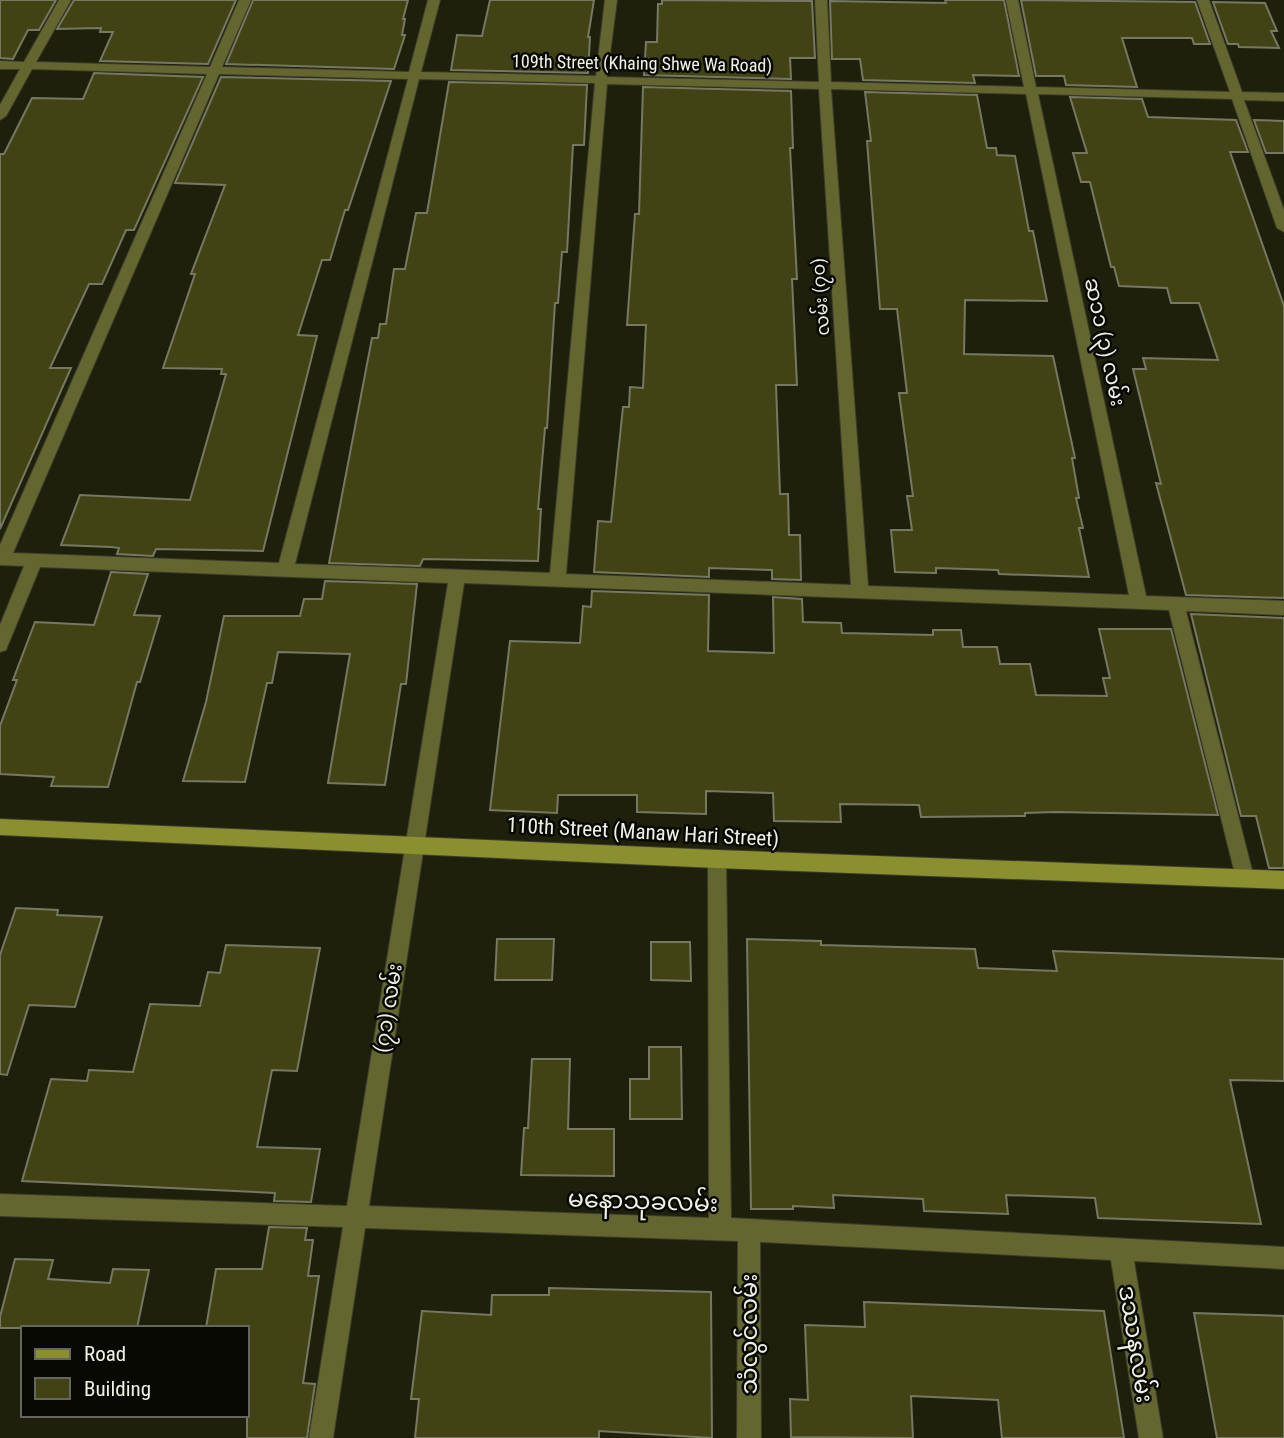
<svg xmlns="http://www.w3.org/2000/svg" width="1284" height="1438" viewBox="0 0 1284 1438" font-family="'Roboto Condensed','Noto Sans Myanmar',sans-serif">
<rect width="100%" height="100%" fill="#1f200c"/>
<!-- building -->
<g fill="#414314" stroke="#767861" stroke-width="2">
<polygon points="0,0 56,0 39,30 28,30 13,59 0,58"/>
<polygon points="74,0 236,0 208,64 100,61 113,32 100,32 101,28 57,29"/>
<polygon points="253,0 408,0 403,19 405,19 402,35 405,35 394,69 226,64"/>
<polygon points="490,0 594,0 588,37 590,37 588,73 451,70 457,35 482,36"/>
<polygon points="662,0 812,1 815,58 790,58 791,79 644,75 646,42 657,42 658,4 662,4"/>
<polygon points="945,0 1004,0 1019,76 973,75 975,83 863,80 860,59 832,59 830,1 946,3"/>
<polygon points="1021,0 1195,2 1210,44 1194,44 1192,38 1122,38 1137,87 1066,85 1064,76 1036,76"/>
<polygon points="1213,2 1265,3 1277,31 1271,31 1279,48 1239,47 1238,44 1228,44"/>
<polygon points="94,73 203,77 134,230 126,230 102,284 89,284 50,368 71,368 0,529 0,154 4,154 32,98 83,99"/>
<polygon points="221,77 391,81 348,210 345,210 330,260 322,260 298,335 317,336 263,551 156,549 153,556 117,554 119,548 111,547 61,545 80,495 190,500 226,374 221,374 222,369 163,368 195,274 191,274 225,185 175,183"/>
<polygon points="449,82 587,85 584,145 573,145 567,252 562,252 558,303 555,303 547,428 545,428 538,509 541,509 538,561 423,559 420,566 329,563 372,338 378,338 380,324 386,324 394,269 405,269 416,213 427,213"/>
<polygon points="643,87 791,91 793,148 790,148 797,279 792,279 797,385 776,385 780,494 788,494 789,535 800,535 801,580 772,579 772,570 709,568 709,577 594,572 598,521 611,522 623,407 629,407 630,387 643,388 646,325 627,325 635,214 639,214"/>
<polygon points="865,92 977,95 987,148 996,148 997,155 1015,156 1029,231 1033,231 1047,301 965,300 964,354 1053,356 1075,458 1072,458 1079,498 1076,498 1083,528 1079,528 1089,577 999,574 998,570 936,568 936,573 895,572 891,530 912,530 907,496 913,496 899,393 907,393 897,309 880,309 867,141 871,141"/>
<polygon points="1070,97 1142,99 1148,117 1236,120 1248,152 1230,152 1284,306 1284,598 1186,595 1156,483 1161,484 1133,369 1146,369 1143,358 1218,360 1199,303 1171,303 1167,288 1119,286 1114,267 1111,267 1090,182 1081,182 1073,153 1087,153"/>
<polygon points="1254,120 1284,121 1284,153 1266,153"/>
<polygon points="111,572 148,574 134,615 160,616 140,682 137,682 108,787 51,786 54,777 0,774 0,726 17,680 13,680 35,622 94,625"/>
<polygon points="325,581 417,584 406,684 401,684 385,785 328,783 350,654 278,652 272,683 267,683 245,782 183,781 206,702 224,616 300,616 304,599 322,599"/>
<polygon points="592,591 709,595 708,651 774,653 773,597 802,599 803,622 841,623 842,633 933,635 933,630 961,630 963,647 997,647 1000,664 1030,664 1036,695 1107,696 1103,678 1110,678 1099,629 1171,629 1218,815 1056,812 1025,813 1025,816 921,817 919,805 840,804 841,822 774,821 773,793 706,791 706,814 637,812 637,795 558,795 557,813 490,810 510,641 580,643 583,606 591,607"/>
<polygon points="1191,614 1284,618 1284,868 1269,868 1256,816 1241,816"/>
<polygon points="16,908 58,910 57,915 102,917 75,1007 29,1005 7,1075 0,1074 0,955"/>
<polygon points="497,939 554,939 552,980 495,980"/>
<polygon points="747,939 821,941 821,945 975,949 978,968 1057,971 1053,951 1284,959 1284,1081 1230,1080 1261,1224 1098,1218 1095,1198 1006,1195 1008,1214 924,1211 923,1199 833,1195 834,1208 793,1206 793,1209 751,1209"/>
<polygon points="651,942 690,942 691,981 651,980"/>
<polygon points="226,945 320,948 297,1071 272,1070 257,1147 320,1149 311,1202 274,1201 275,1193 22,1181 51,1079 87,1081 89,1070 133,1072 150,1004 200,1006 208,972 220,973"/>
<polygon points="649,1047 681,1047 682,1119 630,1119 630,1079 649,1079"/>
<polygon points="532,1059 570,1059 568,1129 614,1129 614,1176 521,1175 524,1128 528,1128"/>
<polygon points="269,1227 307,1228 305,1240 313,1240 308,1276 319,1276 303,1383 315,1384 307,1438 247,1438 247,1328 206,1328 216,1269 262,1269"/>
<polygon points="15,1259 53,1260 48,1279 110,1283 113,1269 149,1270 137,1328 0,1328 0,1317"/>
<polygon points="549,1288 711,1292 712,1438 599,1431 599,1438 415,1438 419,1399 411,1399 422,1311 491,1315 492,1295 549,1295"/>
<polygon points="864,1302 1104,1311 1124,1438 1002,1438 998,1400 911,1396 913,1438 791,1437 790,1399 808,1400 805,1325 865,1327"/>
<polygon points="1194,1313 1284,1316 1284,1438 1217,1438"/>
</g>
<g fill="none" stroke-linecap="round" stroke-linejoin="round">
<!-- street casing -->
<g stroke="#3c3d2a" stroke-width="2">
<path id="street" d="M59 0H71L36 62 210 67 239 0H251L222 67 409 72 428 0H440L421 72 596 76 605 0H617L607 77 819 82 815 0H827L831 82 1024 87 1006 0H1018L1036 87 1230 92 1197 0H1209L1242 92 1284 93V101L1244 100 1284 210V232L1277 228 1232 99 1038 94 1146 596 1284 601V615L1186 611 1254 878 1252 884 1245 887 1238 884 1236 878 1169 610 464 583 369 1206 709 1218 708 859 710 853 717 850 724 853 726 859 731 1218 1284 1247V1269L1134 1261 1163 1438H1139L1111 1260 760 1242 761 1438H737L738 1241 365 1228 333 1438H309L343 1227 0 1216V1194L347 1206 448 583 40 567 8 645 6 650 0 652V625L24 566 0 565V545L207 74 32 69 6 116 0 120V105L20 69H0V61L24 62ZM219 74 408 79 279 563 13 553ZM419 79 595 83 550 573 295 564ZM607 84 819 89 851 585 566 574ZM831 89 1026 94 1129 595 868 586Z"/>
</g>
<!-- secondary casing -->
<g stroke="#3c3d2a" stroke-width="2">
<polygon id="secondary" points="0,819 717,850 1284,871 1284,889 717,868 0,835"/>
</g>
<!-- street -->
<use href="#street" fill="#63662f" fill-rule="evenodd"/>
<!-- secondary -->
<use href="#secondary" fill="#8a8f30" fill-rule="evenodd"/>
</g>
<g text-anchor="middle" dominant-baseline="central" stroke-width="5" stroke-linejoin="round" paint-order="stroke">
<!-- far-street labels -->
<g font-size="18" fill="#eff1e4" stroke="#090903">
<text transform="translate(642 63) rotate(1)">109th Street (Khaing Shwe Wa Road)</text>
<text transform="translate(820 297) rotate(-94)">လမ်း (၇၀)</text>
</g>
<!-- street labels -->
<g font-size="21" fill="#eff1e4" stroke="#090903">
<text transform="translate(1105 342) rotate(78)">ဆ၁၁ (၃) လမ်း</text>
<text transform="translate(643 832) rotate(3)">110th Street (Manaw Hari Street)</text>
<text transform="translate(388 1008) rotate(-81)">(၇၁) လမ်း</text>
</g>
<!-- near-street labels -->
<g font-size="24" fill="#eff1e4" stroke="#090903">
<text transform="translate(643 1201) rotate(2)">မနောသုခလမ်း</text>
<text transform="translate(749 1334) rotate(-90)">သံလွင်လမ်း</text>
<text transform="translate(1136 1344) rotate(81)">ဒဿနလမ်း</text>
</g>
</g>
<!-- legend -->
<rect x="21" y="1326" width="228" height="91" fill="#090903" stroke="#65665d" stroke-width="2"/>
<rect x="35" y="1349" width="35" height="10" fill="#8a8f30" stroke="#65665d" stroke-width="2"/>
<text x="84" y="1361" font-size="21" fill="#eff1e4">Road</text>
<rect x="35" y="1378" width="35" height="21" fill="#414314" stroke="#65665d" stroke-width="2"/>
<text x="84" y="1396" font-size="21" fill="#eff1e4">Building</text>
</svg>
